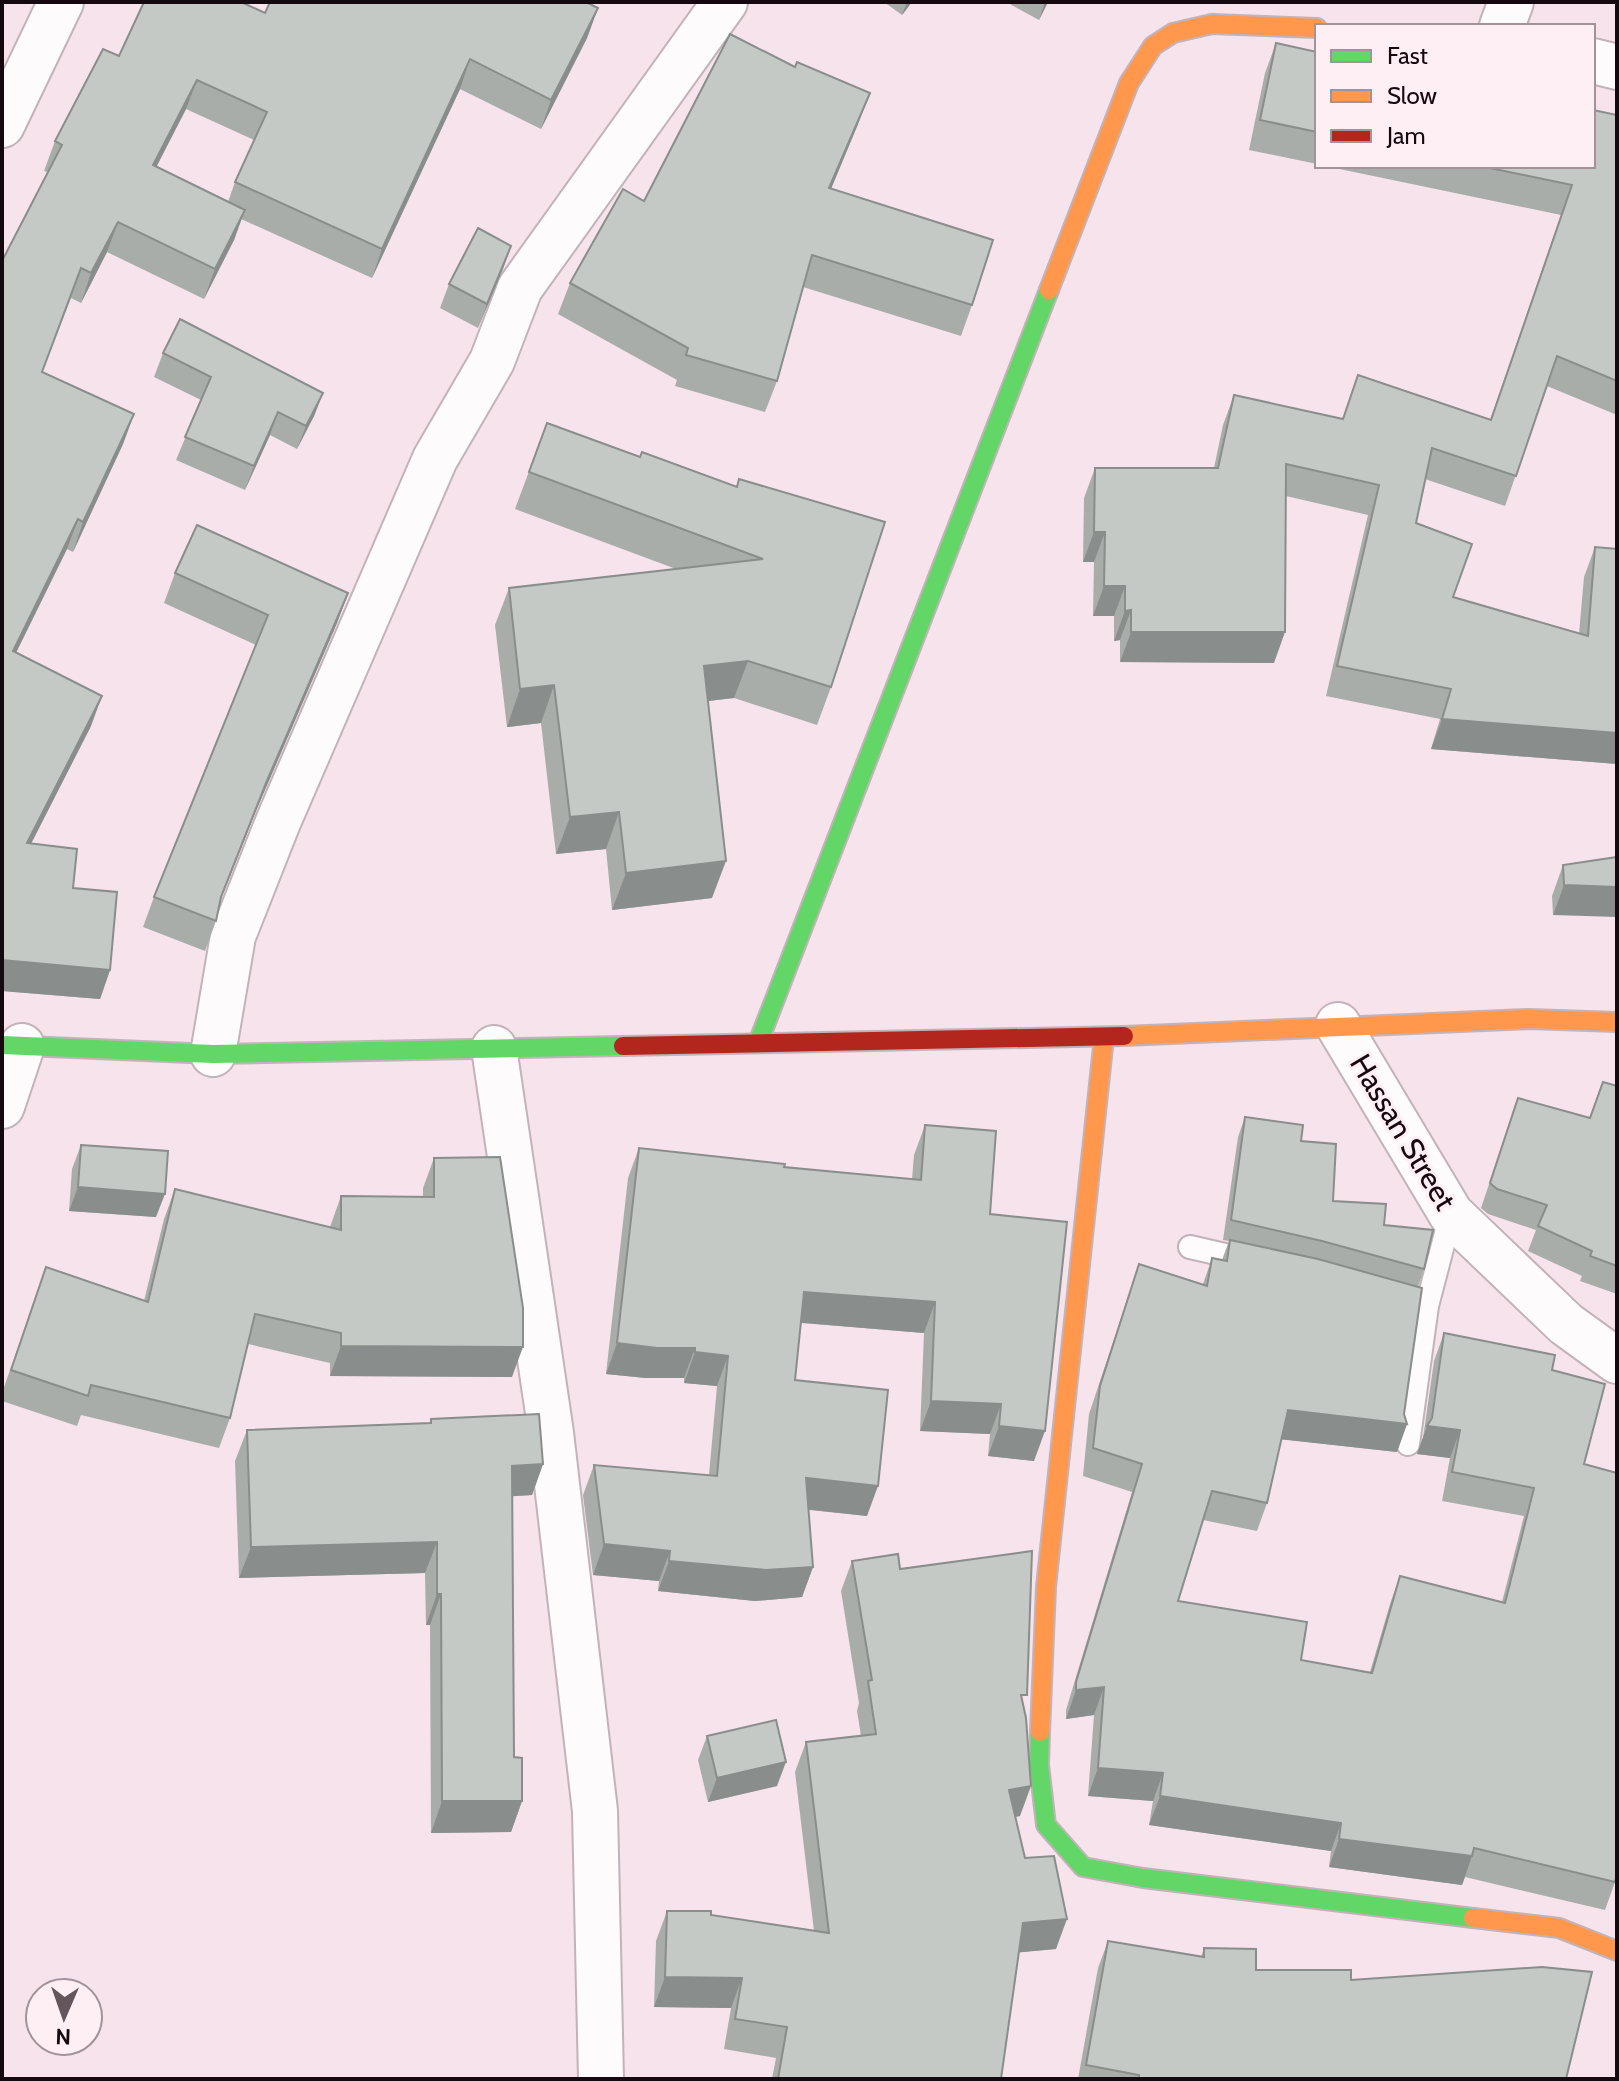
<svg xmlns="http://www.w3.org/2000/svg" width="1619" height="2081" viewBox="0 0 1619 2081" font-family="Cabin,sans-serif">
<rect width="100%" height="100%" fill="#f7e3ec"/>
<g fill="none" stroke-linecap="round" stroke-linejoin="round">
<!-- lane casing -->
<g stroke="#c2b3b9" stroke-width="26">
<g id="lane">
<polyline points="1190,1247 1251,1261"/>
<polyline points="1408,1444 1427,1306 1451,1214"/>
</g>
</g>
<!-- street casing -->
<g stroke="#c2b3b9" stroke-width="48">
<g id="street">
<polyline points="1502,26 1511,2"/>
<polyline points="1593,61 1617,67"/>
<polyline points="2,125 61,2"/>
<polyline points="1338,1025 1451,1214 1566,1324 1617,1361"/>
<polyline points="494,1048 551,1433 595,1811 601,2079"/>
<polyline points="213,1054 233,936 278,822 435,459 492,361 520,288 725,2"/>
<polyline points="2,1106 22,1046"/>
</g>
</g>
<!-- fast casing -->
<g stroke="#c2b3b9" stroke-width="22">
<g id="fast">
<polyline points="758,1043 1049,290"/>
<polyline points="2,1045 213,1054 623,1046"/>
<polyline points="1040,1732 1039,1765 1046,1825 1083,1867 1143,1878 1473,1918"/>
</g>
</g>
<!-- slow casing -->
<g stroke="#c2b3b9" stroke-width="22">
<g id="slow">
<polyline points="1049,290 1129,83 1153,46 1173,33 1212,24 1317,28"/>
<polyline points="1124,1036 1529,1019 1617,1022"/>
<polyline points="1040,1732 1046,1587 1104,1037"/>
<polyline points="1473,1918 1559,1928 1617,1951"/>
</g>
</g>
<!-- jam casing -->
<g stroke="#c2b3b9" stroke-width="22">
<polyline id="jam" points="623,1046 1124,1036"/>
</g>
<!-- lane -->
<use href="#lane" stroke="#fefbfc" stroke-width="22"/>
<!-- street -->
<use href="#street" stroke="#fefbfc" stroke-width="44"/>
<!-- fast -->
<use href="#fast" stroke="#63d668" stroke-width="18"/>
<!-- slow -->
<use href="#slow" stroke="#ff974d" stroke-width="18"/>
<!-- jam -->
<use href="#jam" stroke="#b3261e" stroke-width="18"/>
</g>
<!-- wall -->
<g fill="#a9adaa" fill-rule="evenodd">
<polygon points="884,2 912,2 902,15"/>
<polygon points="1006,2 1048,2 1039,20"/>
<path d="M598 8 587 38 541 129 460 89 372 278 241 219 234 240 204 299 107 252 81 303 71 298 42 372 134 414 123 444 73 552 67 549 16 653 91 726 31 844 73 888 110 970 100 999 2 991V261L48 172 44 171 55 141 119 56 265 13ZM186 109 254 140 235 182 228 202 156 167Z"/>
<polygon points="1276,43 1317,52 1317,164 1249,150 1265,73"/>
<polygon points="1617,115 1617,415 1547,386 1505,506 1425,479 1416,523 1453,597 1579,634 1584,577 1595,547 1617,549 1617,764 1431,749 1440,719 1326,696 1368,515 1286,496 1274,663 1120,662 1120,640 1114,641 1114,616 1093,616 1094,562 1083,562 1084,498 1095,468 1214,468 1223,425 1234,395 1343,419 1490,420 1561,215 1325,166 1593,166"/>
<polygon points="858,124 831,189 972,305 961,336 803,287 777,381 765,412 675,386 677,380 558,314 570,283 644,201"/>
<polygon points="511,246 478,328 440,308 449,284"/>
<polygon points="163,353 323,393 314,416 297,449 270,435 245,490 176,460 201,400 154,377"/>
<polygon points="547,423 640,457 736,487 831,687 817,725 734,698 708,701 712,898 612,910 606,849 556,854 541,723 507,727 495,625 509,588 676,569 515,509"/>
<polygon points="175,573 348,593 337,623 255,813 220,901 216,921 205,951 143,927 154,897 256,645 164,603"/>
<polygon points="1617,857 1553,915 1552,896 1563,865"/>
<polygon points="1617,1086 1617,1294 1580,1281 1582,1276 1528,1251 1536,1230 1488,1214 1481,1208 1518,1098 1590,1118"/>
<polygon points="1245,1117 1301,1141 1333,1201 1384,1225 1424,1269 1418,1287 1404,1414 1407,1424 1397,1452 1281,1439 1267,1503 1257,1531 1203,1520 1178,1601 1301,1660 1370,1672 1390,1604 1400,1576 1502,1602 1524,1516 1442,1501 1450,1458 1417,1454 1423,1438 1434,1361 1444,1333 1552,1370 1584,1464 1615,1882 1605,1910 1465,1877 1462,1885 1329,1867 1331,1851 1149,1825 1153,1801 1088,1796 1094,1715 1066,1719 1066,1710 1132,1492 1083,1476 1089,1414 1139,1264 1203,1284 1212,1258 1222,1260 1229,1241 1223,1240 1238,1137"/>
<polygon points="925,1125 990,1214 1034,1461 988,1456 990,1434 920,1431 924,1333 801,1323 795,1380 867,1516 809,1510 813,1567 802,1597 755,1601 658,1591 659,1581 593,1575 583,1495 594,1465 709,1475 717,1386 684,1383 684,1378 646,1378 606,1374 628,1178 639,1148 784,1167 912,1179 914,1155"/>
<polygon points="81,1145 156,1217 69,1211 72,1169"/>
<polygon points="434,1158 512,1377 330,1376 330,1363 248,1344 230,1418 219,1448 81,1415 77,1426 2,1401 2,1393 46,1267 144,1301 164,1219 175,1189 330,1227 341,1196 423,1197 423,1188"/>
<polygon points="431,1419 543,1464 532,1495 512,1496 514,1757 522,1801 511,1832 431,1833 430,1625 426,1625 425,1573 239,1578 235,1461 247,1430 429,1423"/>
<polygon points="852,1561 900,1569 1023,1705 1020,1816 1015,1817 1025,1858 1056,1949 1019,1952 1001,2079 772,2079 776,2058 724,2049 731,2008 654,2007 656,1941 667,1911 711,1915 814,1931 795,1772 806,1742 861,1736 857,1711 859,1703 841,1591"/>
<polygon points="707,1736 777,1786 708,1802 698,1760"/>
<polygon points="1108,1941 1201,1957 1204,1948 1256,1970 1351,1980 1566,2079 1078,2079 1098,1968"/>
</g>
<!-- shaded-wall -->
<g fill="#898d8b">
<polygon points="907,2 912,2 902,15"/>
<polygon points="1045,2 1048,2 1039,20"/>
<polygon points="598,8 587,38 541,129 551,100"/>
<polygon points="470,59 460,89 372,278 382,249"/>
<polygon points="197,80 186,109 142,195 153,165"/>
<polygon points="870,93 858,124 818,220 829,188"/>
<polygon points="245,210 234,240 204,299 215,269"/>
<polygon points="118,222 107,252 81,303 91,273"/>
<polygon points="511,246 503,269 478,328 487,304"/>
<polygon points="323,393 314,416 297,449 306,426"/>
<polygon points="278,412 270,435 245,490 254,466"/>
<polygon points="134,414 123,444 73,552 83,522"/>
<polygon points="78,519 67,549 2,681 13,651"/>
<polygon points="1094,532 1105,532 1094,562 1083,562"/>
<polygon points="1104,586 1125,586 1114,616 1093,616"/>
<polygon points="348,593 337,623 255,813 210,927 266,783"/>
<polygon points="1131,610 1120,640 1114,641 1125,611"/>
<polygon points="1131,632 1285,632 1274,663 1120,662"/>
<polygon points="748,661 734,698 690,703 704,666"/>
<polygon points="554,685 541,723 507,727 520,689"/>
<polygon points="102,696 91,726 16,873 27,843"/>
<polygon points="1442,719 1617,733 1617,764 1431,749"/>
<polygon points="619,812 606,849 556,854 570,817"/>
<polygon points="726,861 712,898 612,910 626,873"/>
<polygon points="1564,885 1617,887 1617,917 1553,915"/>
<polygon points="2,960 110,970 100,999 2,991"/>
<polygon points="78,1187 165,1194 156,1217 69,1211"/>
<polygon points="804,1292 935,1302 924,1333 793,1322"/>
<polygon points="617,1343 695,1348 684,1378 646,1378 606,1374"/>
<polygon points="341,1346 523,1347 512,1377 330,1376"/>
<polygon points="695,1352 728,1356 717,1386 684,1383"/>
<polygon points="931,1401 1001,1404 990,1434 920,1431"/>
<polygon points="1288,1410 1407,1424 1397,1452 1278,1439"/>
<polygon points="999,1426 1045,1431 1034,1461 988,1456"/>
<polygon points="1427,1426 1460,1430 1450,1458 1417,1454"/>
<polygon points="543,1464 532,1495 500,1497 512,1466"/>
<polygon points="806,1478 878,1486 867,1516 795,1508"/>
<polygon points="437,1542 425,1573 239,1578 251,1547"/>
<polygon points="604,1544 670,1551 659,1581 593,1575"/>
<polygon points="669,1561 813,1567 802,1597 755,1601 658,1591"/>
<polygon points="437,1594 441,1594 430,1625 426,1625"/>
<polygon points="1104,1687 1094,1715 1066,1719 1076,1690"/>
<polygon points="786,1762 777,1786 708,1802 717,1778"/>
<polygon points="1098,1768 1163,1773 1153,1801 1088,1796"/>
<polygon points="1031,1786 1020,1816 998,1820 1009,1790"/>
<polygon points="1160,1796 1341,1823 1331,1851 1149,1825"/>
<polygon points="442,1801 522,1801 511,1832 431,1833"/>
<polygon points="1339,1839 1472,1856 1462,1885 1329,1867"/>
<polygon points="1067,1919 1056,1949 1012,1953 1023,1923"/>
<polygon points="665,1977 742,1978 731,2008 654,2007"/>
</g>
<!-- building -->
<g fill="#c4c9c6" stroke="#898d8b" stroke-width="2">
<polygon points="144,2 241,2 265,13 270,2 586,2 598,8 551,100 470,59 382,249 235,182 267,112 197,80 153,165 245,210 215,269 118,222 91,273 81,268 42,372 134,414 83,522 78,519 13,651 102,696 27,843 77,849 73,888 117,892 110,970 2,960 2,261 62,145 55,141 103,49 119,56"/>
<polygon points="730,34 795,67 797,62 870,93 829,188 993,240 972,305 812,255 777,381 686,355 688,348 570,283 623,189 644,201"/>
<polygon points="1276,43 1317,52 1317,132 1260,120"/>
<polygon points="1593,110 1617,115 1617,381 1557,356 1516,476 1432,448 1416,523 1472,544 1453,597 1588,636 1595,547 1617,549 1617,733 1442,719 1451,689 1337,666 1379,485 1286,464 1285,632 1131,632 1131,610 1125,611 1125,586 1104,586 1105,532 1094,532 1095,468 1218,468 1234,395 1343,419 1358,375 1491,420 1572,185 1480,166 1593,166"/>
<polygon points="478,228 511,246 487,304 449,284"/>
<polygon points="180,319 323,393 306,426 278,412 254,466 185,437 211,377 163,353"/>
<polygon points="547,423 640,457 642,452 737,487 739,479 885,522 831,687 748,661 704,666 726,861 626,873 619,812 570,817 554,685 520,689 509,588 763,559 529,472"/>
<polygon points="197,525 348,593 266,783 221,897 216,921 154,897 268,615 175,573"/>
<polygon points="1617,857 1617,887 1564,885 1563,865"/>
<polygon points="1603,1082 1617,1086 1617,1266 1590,1256 1592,1251 1538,1226 1547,1205 1497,1189 1490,1183 1518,1098 1590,1118"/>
<polygon points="1245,1117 1303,1125 1301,1141 1336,1144 1333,1201 1386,1204 1384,1225 1433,1230 1424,1269 1322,1241 1231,1220"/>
<polygon points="925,1125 996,1131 990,1214 1067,1222 1045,1431 999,1426 1001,1404 931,1401 935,1302 804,1292 795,1380 888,1390 878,1486 806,1478 813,1567 766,1570 669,1561 670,1551 604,1544 594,1465 717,1476 728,1356 695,1352 695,1348 657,1348 617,1343 639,1148 785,1164 784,1167 921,1180"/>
<polygon points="81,1145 168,1151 165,1194 78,1187"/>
<polygon points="500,1157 523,1308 523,1347 341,1346 341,1333 255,1314 230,1418 91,1385 88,1396 11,1370 46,1267 148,1302 175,1189 341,1230 341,1196 434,1197 434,1158"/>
<polygon points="1230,1240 1318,1259 1422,1288 1404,1414 1407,1424 1288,1410 1267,1503 1212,1491 1178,1601 1307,1622 1301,1660 1372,1673 1400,1576 1505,1603 1534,1488 1452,1472 1460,1430 1427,1426 1432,1418 1444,1333 1555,1355 1552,1370 1605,1384 1584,1464 1617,1473 1617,1874 1615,1882 1474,1848 1472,1856 1339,1839 1341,1823 1160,1796 1163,1773 1098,1768 1104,1687 1076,1690 1076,1682 1142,1464 1093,1448 1100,1386 1139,1264 1207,1286 1212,1258 1227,1261"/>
<polygon points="539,1414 543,1464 512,1466 514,1757 522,1758 522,1801 442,1801 441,1594 437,1594 437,1542 251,1547 247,1430 431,1423 431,1419"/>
<polygon points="1032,1551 1027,1695 1021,1695 1026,1718 1031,1786 1009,1790 1025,1858 1054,1856 1067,1919 1023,1923 1001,2079 778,2079 787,2027 735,2019 742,1978 665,1977 667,1911 711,1911 711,1915 829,1933 806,1742 876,1734 868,1681 872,1680 852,1561 898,1554 900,1569"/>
<polygon points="776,1720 786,1762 717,1778 707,1736"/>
<polygon points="1108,1941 1204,1957 1204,1948 1256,1949 1256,1970 1351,1970 1351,1980 1542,1967 1592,1972 1566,2079 1139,2079 1139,2075 1086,2065"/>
</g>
<g text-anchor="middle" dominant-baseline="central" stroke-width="6" stroke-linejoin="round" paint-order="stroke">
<!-- street labels -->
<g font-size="30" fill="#15090f" stroke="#feeff5">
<text transform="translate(1403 1132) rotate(59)">Hassan Street</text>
</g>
</g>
<!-- border -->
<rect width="1619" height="2081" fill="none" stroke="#15090f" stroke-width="8"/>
<!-- legend -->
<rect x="1315" y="24" width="280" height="144" fill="#feeff5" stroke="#a19399" stroke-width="2"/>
<rect x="1331" y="50" width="40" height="12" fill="#63d668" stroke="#a19399" stroke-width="2"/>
<text x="1387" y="64" font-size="24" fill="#15090f">Fast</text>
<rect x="1331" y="90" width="40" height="12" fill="#ff974d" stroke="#a19399" stroke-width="2"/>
<text x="1387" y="104" font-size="24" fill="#15090f">Slow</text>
<rect x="1331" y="130" width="40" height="12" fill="#b3261e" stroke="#a19399" stroke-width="2"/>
<text x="1387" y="144" font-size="24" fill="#15090f">Jam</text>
<!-- north arrow -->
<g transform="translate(64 2017) rotate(182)"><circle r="38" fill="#feeff5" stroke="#a19399" stroke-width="2"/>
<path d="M0-6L14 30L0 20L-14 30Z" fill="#64555c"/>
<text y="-12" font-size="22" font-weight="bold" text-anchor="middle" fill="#15090f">N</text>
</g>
</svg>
